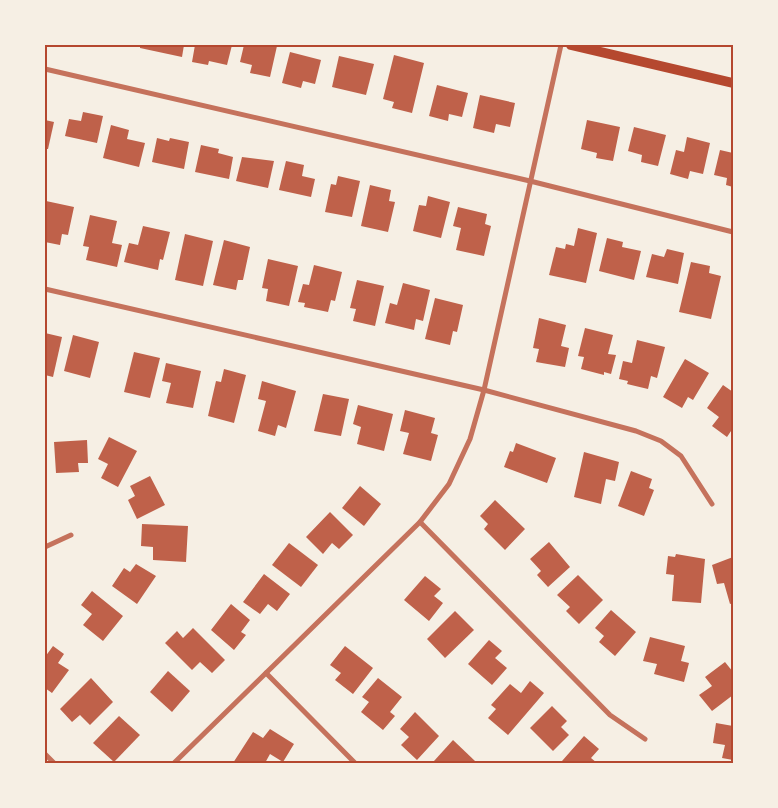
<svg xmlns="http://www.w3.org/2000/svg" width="778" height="808" viewBox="0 0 778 808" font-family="'Playfair Display',serif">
<rect width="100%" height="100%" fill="#f6efe4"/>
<!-- building -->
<g fill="#bf614a">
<polygon points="140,45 184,45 182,57 140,48"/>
<polygon points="195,45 232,45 227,65 209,61 208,65 192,62"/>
<polygon points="244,45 277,46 270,77 250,73 252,65 240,62"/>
<polygon points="290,52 321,60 315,84 303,81 301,88 282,83"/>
<polygon points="394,55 424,63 412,113 392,108 394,102 383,99"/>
<polygon points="339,56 374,64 366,95 332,87"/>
<polygon points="437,85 468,93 462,117 449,114 448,121 429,116"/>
<polygon points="480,95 515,103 510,127 496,124 494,133 473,128"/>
<polygon points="83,112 103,116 97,143 65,136 69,119 81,121"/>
<polygon points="45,120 54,122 48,149 45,149"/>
<polygon points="587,120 620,127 613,161 596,158 597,153 581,149"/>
<polygon points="111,125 129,130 127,139 145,143 139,167 103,158"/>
<polygon points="634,127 666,135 658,166 641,162 642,155 628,151"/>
<polygon points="687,137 710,143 703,174 690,171 688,179 670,174 676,150 684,152"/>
<polygon points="157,138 169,141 170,138 189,142 184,169 152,162"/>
<polygon points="201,145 219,149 218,153 233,157 229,179 195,172"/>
<polygon points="720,150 733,153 733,187 726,185 727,178 714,175"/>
<polygon points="242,157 274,161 268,188 236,181"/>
<polygon points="286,161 304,165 302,176 315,179 311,197 279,190"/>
<polygon points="338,176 360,181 352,217 325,212 331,184 336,185"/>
<polygon points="370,185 391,190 389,201 395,202 388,232 361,226"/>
<polygon points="428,196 450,202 441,238 413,231 419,205 426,206"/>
<polygon points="46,201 74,207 68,235 62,234 60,245 45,242"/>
<polygon points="458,207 487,214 485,224 491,226 484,256 456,250 461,228 453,226"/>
<polygon points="90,215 117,221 112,243 122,245 117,267 86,260 89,247 83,246"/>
<polygon points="143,226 170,232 163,260 160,259 158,270 124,262 129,243 138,245"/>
<polygon points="578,228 597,233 586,283 549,275 556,247 565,249 566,244 574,246"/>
<polygon points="185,234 213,241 203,286 175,280"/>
<polygon points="607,238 623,242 622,247 641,251 634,280 599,271"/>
<polygon points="224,240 250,247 243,280 238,280 236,290 213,285"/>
<polygon points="667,249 684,253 678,284 646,277 652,254 664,257"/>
<polygon points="268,259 298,266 289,306 266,301 268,289 262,288"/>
<polygon points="691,262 710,266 709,273 721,276 711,319 679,312"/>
<polygon points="314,265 342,272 335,301 331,300 328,312 304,307 305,303 298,302 303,284 309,285"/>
<polygon points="357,280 384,286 375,326 353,321 356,309 350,308"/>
<polygon points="403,283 430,290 423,321 416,319 414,330 385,323 390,303 397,305"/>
<polygon points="435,298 463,305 457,332 453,331 450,345 425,339"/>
<polygon points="539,318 566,325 561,346 569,348 565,367 536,362 539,349 533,348"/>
<polygon points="585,328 613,335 608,354 616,355 611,374 604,372 604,375 581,369 584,357 578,356"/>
<polygon points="45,333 62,337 53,377 45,375"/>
<polygon points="73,335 99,342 90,378 64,371"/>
<polygon points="637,340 665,347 657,378 651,376 648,389 627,384 628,381 619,379 623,361 632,363"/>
<polygon points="134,352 160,358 150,398 124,392"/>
<polygon points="685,359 709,373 693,400 688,397 682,408 663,397"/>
<polygon points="166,363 201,371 193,408 166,403 171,383 162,381"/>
<polygon points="224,369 246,375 234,423 208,416 216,381 221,382"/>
<polygon points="262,381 296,391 286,428 278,425 275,436 258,431 266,401 258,399"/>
<polygon points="723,385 733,392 733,428 727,437 712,426 719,417 707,408"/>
<polygon points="323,394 349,399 341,436 314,431"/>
<polygon points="358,405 393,414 384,451 357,444 361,427 353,424"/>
<polygon points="405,410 435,418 431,433 438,435 431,461 403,454 409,433 400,431"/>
<polygon points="109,437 137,451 118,487 101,478 108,464 98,459"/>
<polygon points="87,440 88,463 78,463 79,472 56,473 54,442"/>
<polygon points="516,443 556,458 547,483 504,467 510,451 513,452"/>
<polygon points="584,452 619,462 615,481 606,479 601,504 574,497"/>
<polygon points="631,471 652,479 649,488 654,490 644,516 618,506"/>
<polygon points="150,476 165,505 137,519 128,500 135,496 130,486"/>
<polygon points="360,486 381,504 364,526 342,508"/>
<polygon points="495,500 525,529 505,550 484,529 488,524 480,516"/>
<polygon points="330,512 353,535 339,549 332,543 323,554 306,537"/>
<polygon points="142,524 188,526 186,562 153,560 153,547 141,546"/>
<polygon points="549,542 570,567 548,587 537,575 541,571 530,559"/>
<polygon points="289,543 318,565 301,587 272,565"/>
<polygon points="676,554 705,559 701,603 672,601 674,575 666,574 668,556 675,557"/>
<polygon points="733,557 733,603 730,604 724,583 717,584 712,565"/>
<polygon points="136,564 156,576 137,604 112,586 124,568 130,572"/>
<polygon points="264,574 290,594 277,611 268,604 260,614 243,602"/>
<polygon points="578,575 603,600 579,624 566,611 570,607 557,595"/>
<polygon points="425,576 441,589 434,596 443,603 429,621 404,600"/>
<polygon points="92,591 123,616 103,641 83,625 92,614 81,605"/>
<polygon points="231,604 250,620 241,632 246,635 234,650 211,630"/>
<polygon points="611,610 636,632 615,656 599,642 604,636 595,628"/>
<polygon points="455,611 474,630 445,658 427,639"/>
<polygon points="193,628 225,660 212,673 200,662 192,670 165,643 177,631 183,638"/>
<polygon points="650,637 685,646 681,661 689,663 684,682 654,674 657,664 643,661"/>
<polygon points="489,640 502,651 495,658 507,668 492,685 468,664"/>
<polygon points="53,646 64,654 58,663 69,670 52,693 45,688 45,657"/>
<polygon points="345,646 373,668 353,694 335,680 341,673 330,665"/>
<polygon points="725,662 733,672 733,695 712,711 699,695 712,686 705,677"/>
<polygon points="168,671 190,691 172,712 150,692"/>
<polygon points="91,678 113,702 90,725 80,715 72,722 60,709"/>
<polygon points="378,678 402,697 390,712 395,716 383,730 361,712 369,702 362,697"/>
<polygon points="530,681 544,693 508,735 488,718 496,709 491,705 510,684 521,693"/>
<polygon points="552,706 567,721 561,727 569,735 553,751 530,728"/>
<polygon points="415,712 439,736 417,760 401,745 409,737 400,729"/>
<polygon points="119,716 140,735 114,762 93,743"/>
<polygon points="716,723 733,726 733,760 722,758 725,745 713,743"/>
<polygon points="270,729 294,744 283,762 270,754 265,763 233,763 253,732 263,738"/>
<polygon points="584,736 599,749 591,758 597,763 565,763 562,761"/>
<polygon points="453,740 475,761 473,763 434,761"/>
</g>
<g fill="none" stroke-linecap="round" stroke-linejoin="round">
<!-- minor -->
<g stroke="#c5725c" stroke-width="5">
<polyline points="45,69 530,181 733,232"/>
<polyline points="45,289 484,390 636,431 661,441 681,456 712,504"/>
<polyline points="420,522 610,715 645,739"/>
<polyline points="45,547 71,535"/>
<polyline points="266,673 355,763"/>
<polyline points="45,754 54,763"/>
<polyline points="174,763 420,522 449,484 470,439 484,390 561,45"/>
</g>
<!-- secondary -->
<polyline stroke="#b5482f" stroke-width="10" points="571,45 733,83"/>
</g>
<!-- border -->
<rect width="778" height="808" fill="none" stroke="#f6efe4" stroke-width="92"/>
<rect x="46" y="46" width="686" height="716" fill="none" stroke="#b5482f" stroke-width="2"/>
</svg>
